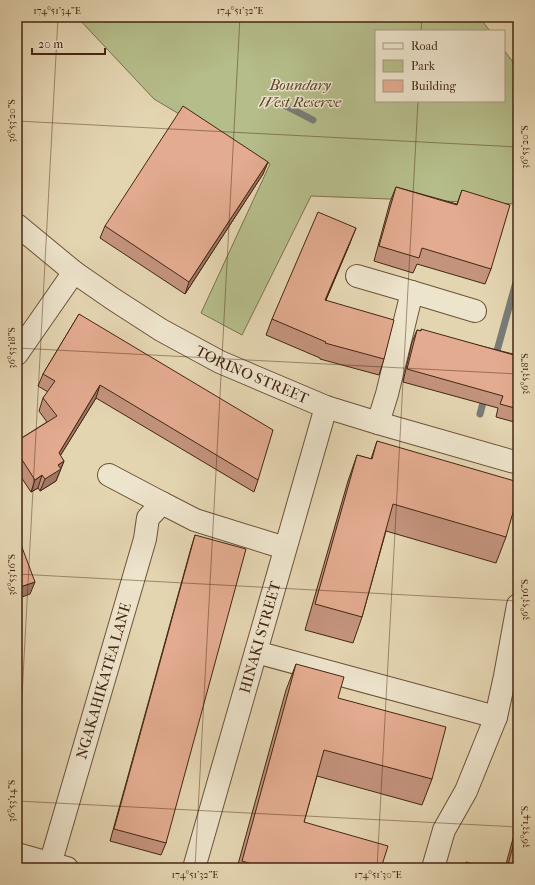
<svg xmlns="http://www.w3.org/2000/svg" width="535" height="885" viewBox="0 0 535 885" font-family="'IM FELL French Canon',serif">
<rect width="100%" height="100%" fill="#e4d5b1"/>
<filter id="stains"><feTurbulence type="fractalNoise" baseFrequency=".005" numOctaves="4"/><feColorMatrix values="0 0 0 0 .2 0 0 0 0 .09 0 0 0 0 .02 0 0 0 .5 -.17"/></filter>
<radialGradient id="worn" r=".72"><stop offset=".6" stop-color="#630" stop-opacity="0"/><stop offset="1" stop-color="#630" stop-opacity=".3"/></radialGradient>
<!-- green -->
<polygon fill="#b5bd8a" stroke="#7d724e" points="77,17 479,17 490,31 376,31 376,101 504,101 504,50 518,69 518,204 311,196 242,335 201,313 270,164 221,139 154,99"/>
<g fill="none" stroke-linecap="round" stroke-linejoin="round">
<!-- stream -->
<g stroke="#797c76" stroke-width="7">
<polyline points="282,104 313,120"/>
<polyline points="495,358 518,275"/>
<polyline points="480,414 485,395"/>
</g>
<!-- street casing -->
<g stroke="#6d523a" stroke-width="24">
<g id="street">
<path id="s1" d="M17 225 74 272 113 299 161 330 220 362 326 407 378 423 518 463"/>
<polyline points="357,276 412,292"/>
<polyline points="17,354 74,272"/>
<polyline points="378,423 387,394 412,292 475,311"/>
<polyline points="109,475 162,503"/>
<polyline points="256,652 496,717"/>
<polyline points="17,854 67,868"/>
<path id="s2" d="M49 868 145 539 148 518 162 503 195 520 285 548"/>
<path id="s3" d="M194 868 326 407"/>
<polyline points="433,868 444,830 466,791 496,717 505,676 518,605"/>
</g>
</g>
<!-- street -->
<use href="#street" stroke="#ede4cc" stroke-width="22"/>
</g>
<!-- wall -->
<g fill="#c3937c" stroke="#452612">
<polygon points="268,162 263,174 185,294 100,238 105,226"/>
<polygon points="396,187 457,204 462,190 491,269 485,284 417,264 413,273 374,261 390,202"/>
<polygon points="350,243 326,300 384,359 379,375 320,359 320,358 266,335 272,319"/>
<polygon points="79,314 258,480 254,492 96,398 60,456 64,461 56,481 40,491 38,488 31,492 17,471 17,441 47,422 39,411 43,398 48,392 38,386 43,374"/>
<polygon points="417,330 513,354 518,339 518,423 496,417 498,408 403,382 412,342"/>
<polygon points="377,441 506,537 496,563 386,531 362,617 353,643 305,630 348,481 357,455 371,459"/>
<polygon points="195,535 166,843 161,855 110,841 191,548"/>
<polygon points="296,664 338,698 432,779 422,805 317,776 304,822 381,868 237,868 286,690"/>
<polygon points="518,820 518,868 505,868"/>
</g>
<!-- shaded-wall -->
<g fill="#9f7865" stroke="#452612">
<polygon points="268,162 263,174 185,294 189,282"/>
<polygon points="356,228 350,243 319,316 325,300"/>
<polygon points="100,385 96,398 54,466 59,453"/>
<polygon points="64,461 56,481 40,491 45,479 58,465"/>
<polygon points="42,475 38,488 31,492 35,480"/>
<polygon points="35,582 30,594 17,599 17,588"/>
</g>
<!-- building -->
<g fill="#e3ab90" stroke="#452612">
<polygon points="183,106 268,162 189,282 105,226"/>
<polygon points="396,187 457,205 462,190 510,205 491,269 422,248 419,258 379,246"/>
<polygon points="318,212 356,228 325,300 394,320 384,359 325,343 326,342 272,319"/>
<polygon points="79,314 273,430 258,480 100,385 59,453 64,461 58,465 61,469 45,479 42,475 35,480 17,452 17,441 57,416 43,398 55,381 43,374"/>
<polygon points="421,329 514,355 518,342 518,409 500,404 503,396 407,369 417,330 421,331"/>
<polygon points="377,441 518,482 518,495 506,537 393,504 362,617 315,604 357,455 372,459"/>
<polygon points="17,534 35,582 17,588"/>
<polygon points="195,535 246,549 166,843 114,829"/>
<polygon points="296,664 344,677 338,698 446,727 432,779 324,750 304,822 388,846 381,868 266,868 242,861"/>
<polygon points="518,828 518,868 507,868"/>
<polygon points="466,862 487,868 465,868"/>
</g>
<!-- ticks -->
<path fill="none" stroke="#452612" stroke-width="1" stroke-opacity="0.45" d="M421 31 422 17M17 121 518 147M17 348 518 374M17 574 518 601M17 791 58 17M17 801 518 827M195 868 240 17M377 868 418 101"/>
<g text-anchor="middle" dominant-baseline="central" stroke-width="3" stroke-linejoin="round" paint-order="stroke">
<!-- park labels -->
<g font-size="15" font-style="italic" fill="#5b442a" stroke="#ede4cc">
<text x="300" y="85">Boundary<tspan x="300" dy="17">West Reserve</tspan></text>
</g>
<!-- street labels -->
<g font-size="15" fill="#452612" stroke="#ede4cc">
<text stroke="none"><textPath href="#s1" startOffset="280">TORINO STREET</textPath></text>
<text stroke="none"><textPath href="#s3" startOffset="240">HINAKI STREET</textPath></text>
<text stroke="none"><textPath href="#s2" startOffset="195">NGAKAHIKATEA LANE</textPath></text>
</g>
</g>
<!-- margin -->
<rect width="535" height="885" fill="none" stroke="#e4d5b1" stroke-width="44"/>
<!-- legend -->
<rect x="375" y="30" width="130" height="72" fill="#ede4cc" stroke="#aa9882"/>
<rect x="383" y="43" width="20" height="6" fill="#ede4cc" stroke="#aa9882"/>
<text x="411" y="50" font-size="12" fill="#452612">Road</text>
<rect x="383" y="60" width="20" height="12" fill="#b5bd8a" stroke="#aa9882"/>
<text x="411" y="70" font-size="12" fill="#452612">Park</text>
<rect x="383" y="80" width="20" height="12" fill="#e3ab90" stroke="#aa9882"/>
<text x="411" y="90" font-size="12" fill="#452612">Building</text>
<!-- scale -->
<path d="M32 48v6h73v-6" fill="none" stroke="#452612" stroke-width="2"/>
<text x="38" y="48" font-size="12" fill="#452612" stroke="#ede4cc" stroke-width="3" paint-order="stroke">20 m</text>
<rect x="22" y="22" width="491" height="841" fill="none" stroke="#452612" stroke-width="1.5"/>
<g font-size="10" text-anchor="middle" fill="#452612">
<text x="57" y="14">174°51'34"E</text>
<text x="240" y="14">174°51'32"E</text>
<text transform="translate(11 121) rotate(-90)" y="4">36°53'20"S</text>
<text transform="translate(524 147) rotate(-90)" y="4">36°53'20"S</text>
<text transform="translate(11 348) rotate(-90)" y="4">36°53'18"S</text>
<text transform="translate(524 374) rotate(-90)" y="4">36°53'18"S</text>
<text transform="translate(11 575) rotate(-90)" y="4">36°53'16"S</text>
<text transform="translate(524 600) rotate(-90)" y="4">36°53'16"S</text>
<text transform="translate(11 801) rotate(-90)" y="4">36°53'14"S</text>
<text transform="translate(524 827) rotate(-90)" y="4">36°53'14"S</text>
<text x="195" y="878">174°51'32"E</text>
<text x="378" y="878">174°51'30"E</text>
</g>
<rect width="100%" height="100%" filter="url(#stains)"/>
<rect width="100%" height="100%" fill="url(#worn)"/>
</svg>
